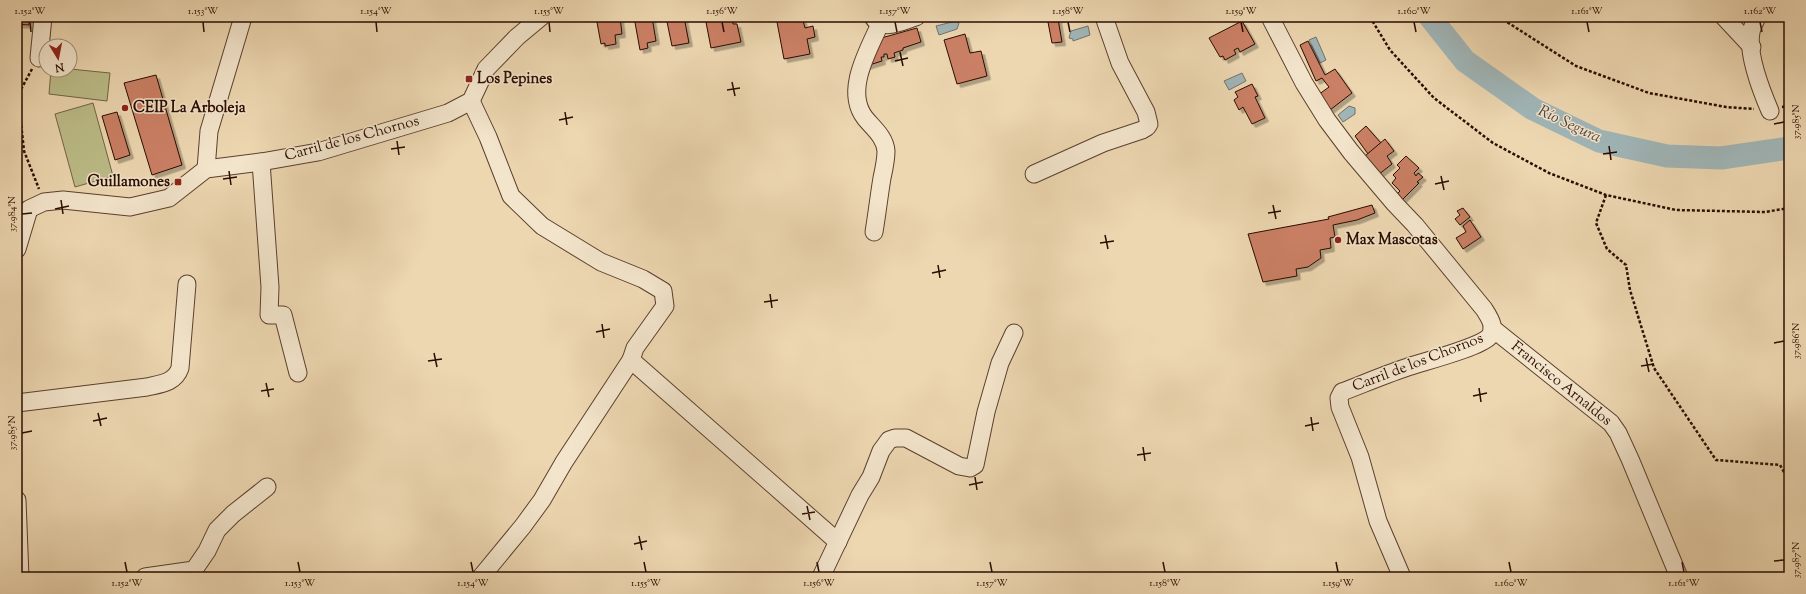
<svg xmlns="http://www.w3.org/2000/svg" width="1806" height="594" viewBox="0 0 1806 594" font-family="'Sorts Mill Goudy',serif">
<defs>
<filter id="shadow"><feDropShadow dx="3.5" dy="3.5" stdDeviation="0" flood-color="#0004"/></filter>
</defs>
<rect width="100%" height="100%" fill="#edd7b1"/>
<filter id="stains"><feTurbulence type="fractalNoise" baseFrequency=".005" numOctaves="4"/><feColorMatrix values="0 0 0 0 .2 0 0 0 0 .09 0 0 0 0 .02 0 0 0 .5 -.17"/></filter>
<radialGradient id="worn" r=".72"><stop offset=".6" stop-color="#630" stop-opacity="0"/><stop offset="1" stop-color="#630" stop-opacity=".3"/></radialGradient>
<!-- green -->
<g fill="#bcbd89" stroke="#736444">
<polygon points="70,69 110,73 107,101 49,94 51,70"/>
<polygon points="93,103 113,176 75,187 55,114"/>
</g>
<!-- water -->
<g fill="#a0b6b8" stroke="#71726e">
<polygon points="956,21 959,23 957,29 939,35 936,26"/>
<polygon points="1088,26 1090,35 1073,41 1073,39 1069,38 1071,31"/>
<polygon points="1316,37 1326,60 1320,63 1309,40"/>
<polygon points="1242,73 1246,81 1229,90 1224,81"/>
<polygon points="1349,106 1355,108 1355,114 1343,122 1338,115"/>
</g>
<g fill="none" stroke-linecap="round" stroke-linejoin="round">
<!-- river -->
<polyline stroke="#a0b6b8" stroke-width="23" points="1430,17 1465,61 1533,109 1599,141 1667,156 1721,158 1789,148"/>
</g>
<!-- building -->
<g fill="#cb8065" stroke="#2a0c00" filter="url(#shadow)">
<polygon points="17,17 29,17 29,25 17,24"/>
<polygon points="596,17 620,17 622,34 615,35 616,44 605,46 605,43 601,44"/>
<polygon points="634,17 652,17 656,41 647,43 648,48 640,50"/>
<polygon points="666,17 684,17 689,43 672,46"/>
<polygon points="705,17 732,17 733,24 737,24 741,42 711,48"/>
<polygon points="802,17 805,28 813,26 815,37 807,39 810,54 784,59 777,22"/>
<polygon points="1047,17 1067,17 1058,19 1062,42 1052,43"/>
<polygon points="1242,21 1255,44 1240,52 1238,48 1234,50 1236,54 1225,60 1223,56 1220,57 1209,38"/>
<polygon points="917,28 921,42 903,48 903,50 894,53 895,57 888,59 887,54 884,54 884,57 881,57 882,61 866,66 874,40"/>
<polygon points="965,34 970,53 981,51 987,76 957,84 944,40"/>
<polygon points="1308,41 1325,75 1335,69 1352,93 1330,110 1318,95 1329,87 1322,78 1316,81 1300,45"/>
<polygon points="156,75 182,165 152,175 124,83"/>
<polygon points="1252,84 1258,96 1255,97 1265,118 1252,124 1243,107 1239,110 1234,100 1238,97 1235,92"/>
<polygon points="117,112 130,155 115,160 102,116"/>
<polygon points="1366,126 1381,143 1368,154 1355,136"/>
<polygon points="1385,139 1394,151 1387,156 1392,164 1378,175 1365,156"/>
<polygon points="1406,156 1419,168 1414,173 1416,176 1418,173 1423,177 1417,182 1419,183 1401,201 1396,195 1400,191 1392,183 1396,178 1393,175 1400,168 1397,165"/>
<polygon points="1372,205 1375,213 1357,220 1333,225 1335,237 1330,238 1331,248 1320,250 1321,258 1308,267 1296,269 1297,276 1263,282 1248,234 1329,219 1328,217"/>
<polygon points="1463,208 1470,217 1460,225 1455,219 1460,215 1457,211"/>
<polygon points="1470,220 1481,237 1463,249 1456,238 1466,232 1463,226"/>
</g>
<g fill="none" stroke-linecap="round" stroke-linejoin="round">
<!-- minor casing -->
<g stroke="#5b3f2c" stroke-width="19">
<g id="minor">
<path d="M873 17C882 32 903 21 916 17"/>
<path d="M1270 17 1304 83 1327 120 1351 152 1395 204 1415 225 1484 309C1489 317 1497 328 1489 337 1478 348 1422 362 1405 368 1384 375 1363 384 1342 392L1339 398 1340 407 1360 457 1378 521 1402 577"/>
<polyline points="1724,17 1752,47"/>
<path d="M1757 17C1755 22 1752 27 1751 32 1747 54 1761 90 1770 111"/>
<polyline points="39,58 43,17"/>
<polyline points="471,101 488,137 511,196 542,226 601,262 643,279 663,291 665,306 635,348 631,360 838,542"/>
<polyline points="261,162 270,287 269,315 283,315 298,373"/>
<polyline points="206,169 209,131 243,17"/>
<polyline points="1034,174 1103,143 1142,130 1147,127 1149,124 1146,112 1120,63 1104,17"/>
<path d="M874 232C877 214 879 196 882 178 884 169 886 160 886 151 885 137 873 128 865 118 844 91 868 51 880 24"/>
<polyline points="17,249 29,209 44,202 63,200 130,207 169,198 206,169 261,162 318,152 448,113 471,101 486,69 517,37 541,17"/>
<polyline points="1492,328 1611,423 1618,433 1630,459 1679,577"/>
<path d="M17 403 147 387C160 384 175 383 180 368L187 284"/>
<polyline points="17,500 20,577"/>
<polyline points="145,577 194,570 207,551 217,530 233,514 267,487"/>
<polyline points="481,577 523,526 542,500 564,462 631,360"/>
<polyline points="821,577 860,495 871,477 881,451 889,440 895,438 906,438 959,466 970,468 975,465 986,412 1000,363 1014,333"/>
</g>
</g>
<!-- path -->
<g stroke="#2a0c00" stroke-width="2.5" stroke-dasharray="3 2" stroke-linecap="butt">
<polyline points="1370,17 1390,50 1434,98 1493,143 1549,173 1606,195 1676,210 1765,212 1789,208"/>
<polyline points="1499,17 1576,66 1649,93 1726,107 1754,109"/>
<polyline points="32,69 18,95 24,151 39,189"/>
<polyline points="1782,107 1789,106"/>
<polyline points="1606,195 1596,223 1607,249 1626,265 1630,290 1654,368 1716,460 1780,465 1789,481"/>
</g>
<!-- minor -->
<use href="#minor" stroke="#f3e5cc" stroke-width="17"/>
</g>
<!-- ticks -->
<path fill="none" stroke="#2a0c00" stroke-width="1.5" d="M30 22 31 32M203 22 204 32M376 22 377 32M549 22 550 32M722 22 724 32M895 22 897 32M1068 22 1070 32M1241 22 1243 32M1414 22 1416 32M1587 22 1589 32M1760 22 1762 32M900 52 903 66M895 61 908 58M732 82 735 96M727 90 740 88M565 112 567 125M559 120 573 117M1774 124 1784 122M397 141 399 155M1609 146 1611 160M391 149 405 147M1603 154 1617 152M229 171 231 185M1441 176 1444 190M223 179 237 177M1435 184 1449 181M61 200 63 214M1273 205 1276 219M55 209 69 206M1268 213 1281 211M22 214 32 213M1105 235 1108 249M1100 243 1114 241M938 265 940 278M932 273 946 270M770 294 772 308M764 302 778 300M602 324 604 338M596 332 610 329M1774 343 1784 341M434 353 437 367M1646 358 1649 372M428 361 442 359M1641 366 1654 364M266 383 269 397M1479 388 1481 402M261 391 274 389M1473 396 1487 393M98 413 101 426M1311 417 1313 431M93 421 107 418M1305 426 1319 423M22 433 32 431M1143 447 1145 461M1137 455 1151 453M975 477 977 490M969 485 983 482M807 506 810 520M802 514 815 512M639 536 642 550M634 544 647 541M1774 561 1784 560M125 562 127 572M298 562 300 572M471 562 473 572M644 562 646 572M817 562 819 572M990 562 992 572M1163 562 1165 572M1336 562 1338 572M1509 562 1511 572M1682 562 1684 572"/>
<!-- markers -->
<g fill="#8f2418" stroke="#f3e5cc" stroke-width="1.5">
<rect x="465" y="75" width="8" height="8" rx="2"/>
<circle cx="125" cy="108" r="4"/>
<rect x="174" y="178" width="8" height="8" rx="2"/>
<circle cx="1338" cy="240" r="4"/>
</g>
<g text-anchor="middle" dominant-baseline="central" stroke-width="3" stroke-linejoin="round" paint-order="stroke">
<!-- poi labels -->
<g font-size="15" font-weight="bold" fill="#2a0c00" stroke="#f3e5cc" text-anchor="start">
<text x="477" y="79">Los Pepines</text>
<text x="133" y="108">CEIP La Arboleja</text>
<text x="170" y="182" text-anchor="end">Guillamones</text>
<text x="1346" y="240">Max Mascotas</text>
</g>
<!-- street labels -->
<g font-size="15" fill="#2a0c00" stroke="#f3e5cc">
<text transform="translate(352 139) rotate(-15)">Carril de los Chornos</text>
<text transform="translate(1418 363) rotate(-21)">Carril de los Chornos</text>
<text transform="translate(1561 384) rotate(39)">Francisco Arnaldos</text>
</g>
<!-- water labels -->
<g font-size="16" font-style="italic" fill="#534840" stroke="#f3e5cc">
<text transform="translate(1569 125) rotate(25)">Río Segura</text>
</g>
</g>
<!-- margin -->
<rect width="1806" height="594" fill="none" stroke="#edd7b1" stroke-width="44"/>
<!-- north arrow -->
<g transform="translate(58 58) rotate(170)"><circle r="19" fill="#f3e5cc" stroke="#a38e7a"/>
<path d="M0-3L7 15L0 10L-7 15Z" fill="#8f2418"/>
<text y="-6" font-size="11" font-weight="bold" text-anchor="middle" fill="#2a0c00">N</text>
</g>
<rect x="22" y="22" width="1762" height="550" fill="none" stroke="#2a0c00" stroke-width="1.5"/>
<g font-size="10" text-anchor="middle" fill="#2a0c00">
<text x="30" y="14">1.152°W</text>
<text x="203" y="14">1.153°W</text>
<text x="376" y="14">1.154°W</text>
<text x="549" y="14">1.155°W</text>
<text x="722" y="14">1.156°W</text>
<text x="895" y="14">1.157°W</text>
<text x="1068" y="14">1.158°W</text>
<text x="1241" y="14">1.159°W</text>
<text x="1414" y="14">1.160°W</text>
<text x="1587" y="14">1.161°W</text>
<text x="1760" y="14">1.162°W</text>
<text transform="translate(1795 122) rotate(-90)" y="4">37.985°N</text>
<text transform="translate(11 214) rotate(-90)" y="4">37.984°N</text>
<text transform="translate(1795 341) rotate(-90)" y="4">37.986°N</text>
<text transform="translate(11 433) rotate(-90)" y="4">37.985°N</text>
<text transform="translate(1795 560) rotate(-90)" y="4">37.987°N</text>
<text x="127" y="586">1.152°W</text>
<text x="300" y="586">1.153°W</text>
<text x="473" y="586">1.154°W</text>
<text x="646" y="586">1.155°W</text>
<text x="819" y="586">1.156°W</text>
<text x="992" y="586">1.157°W</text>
<text x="1165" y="586">1.158°W</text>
<text x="1338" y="586">1.159°W</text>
<text x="1511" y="586">1.160°W</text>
<text x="1684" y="586">1.161°W</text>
</g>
<rect width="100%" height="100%" filter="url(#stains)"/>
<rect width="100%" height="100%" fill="url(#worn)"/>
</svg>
